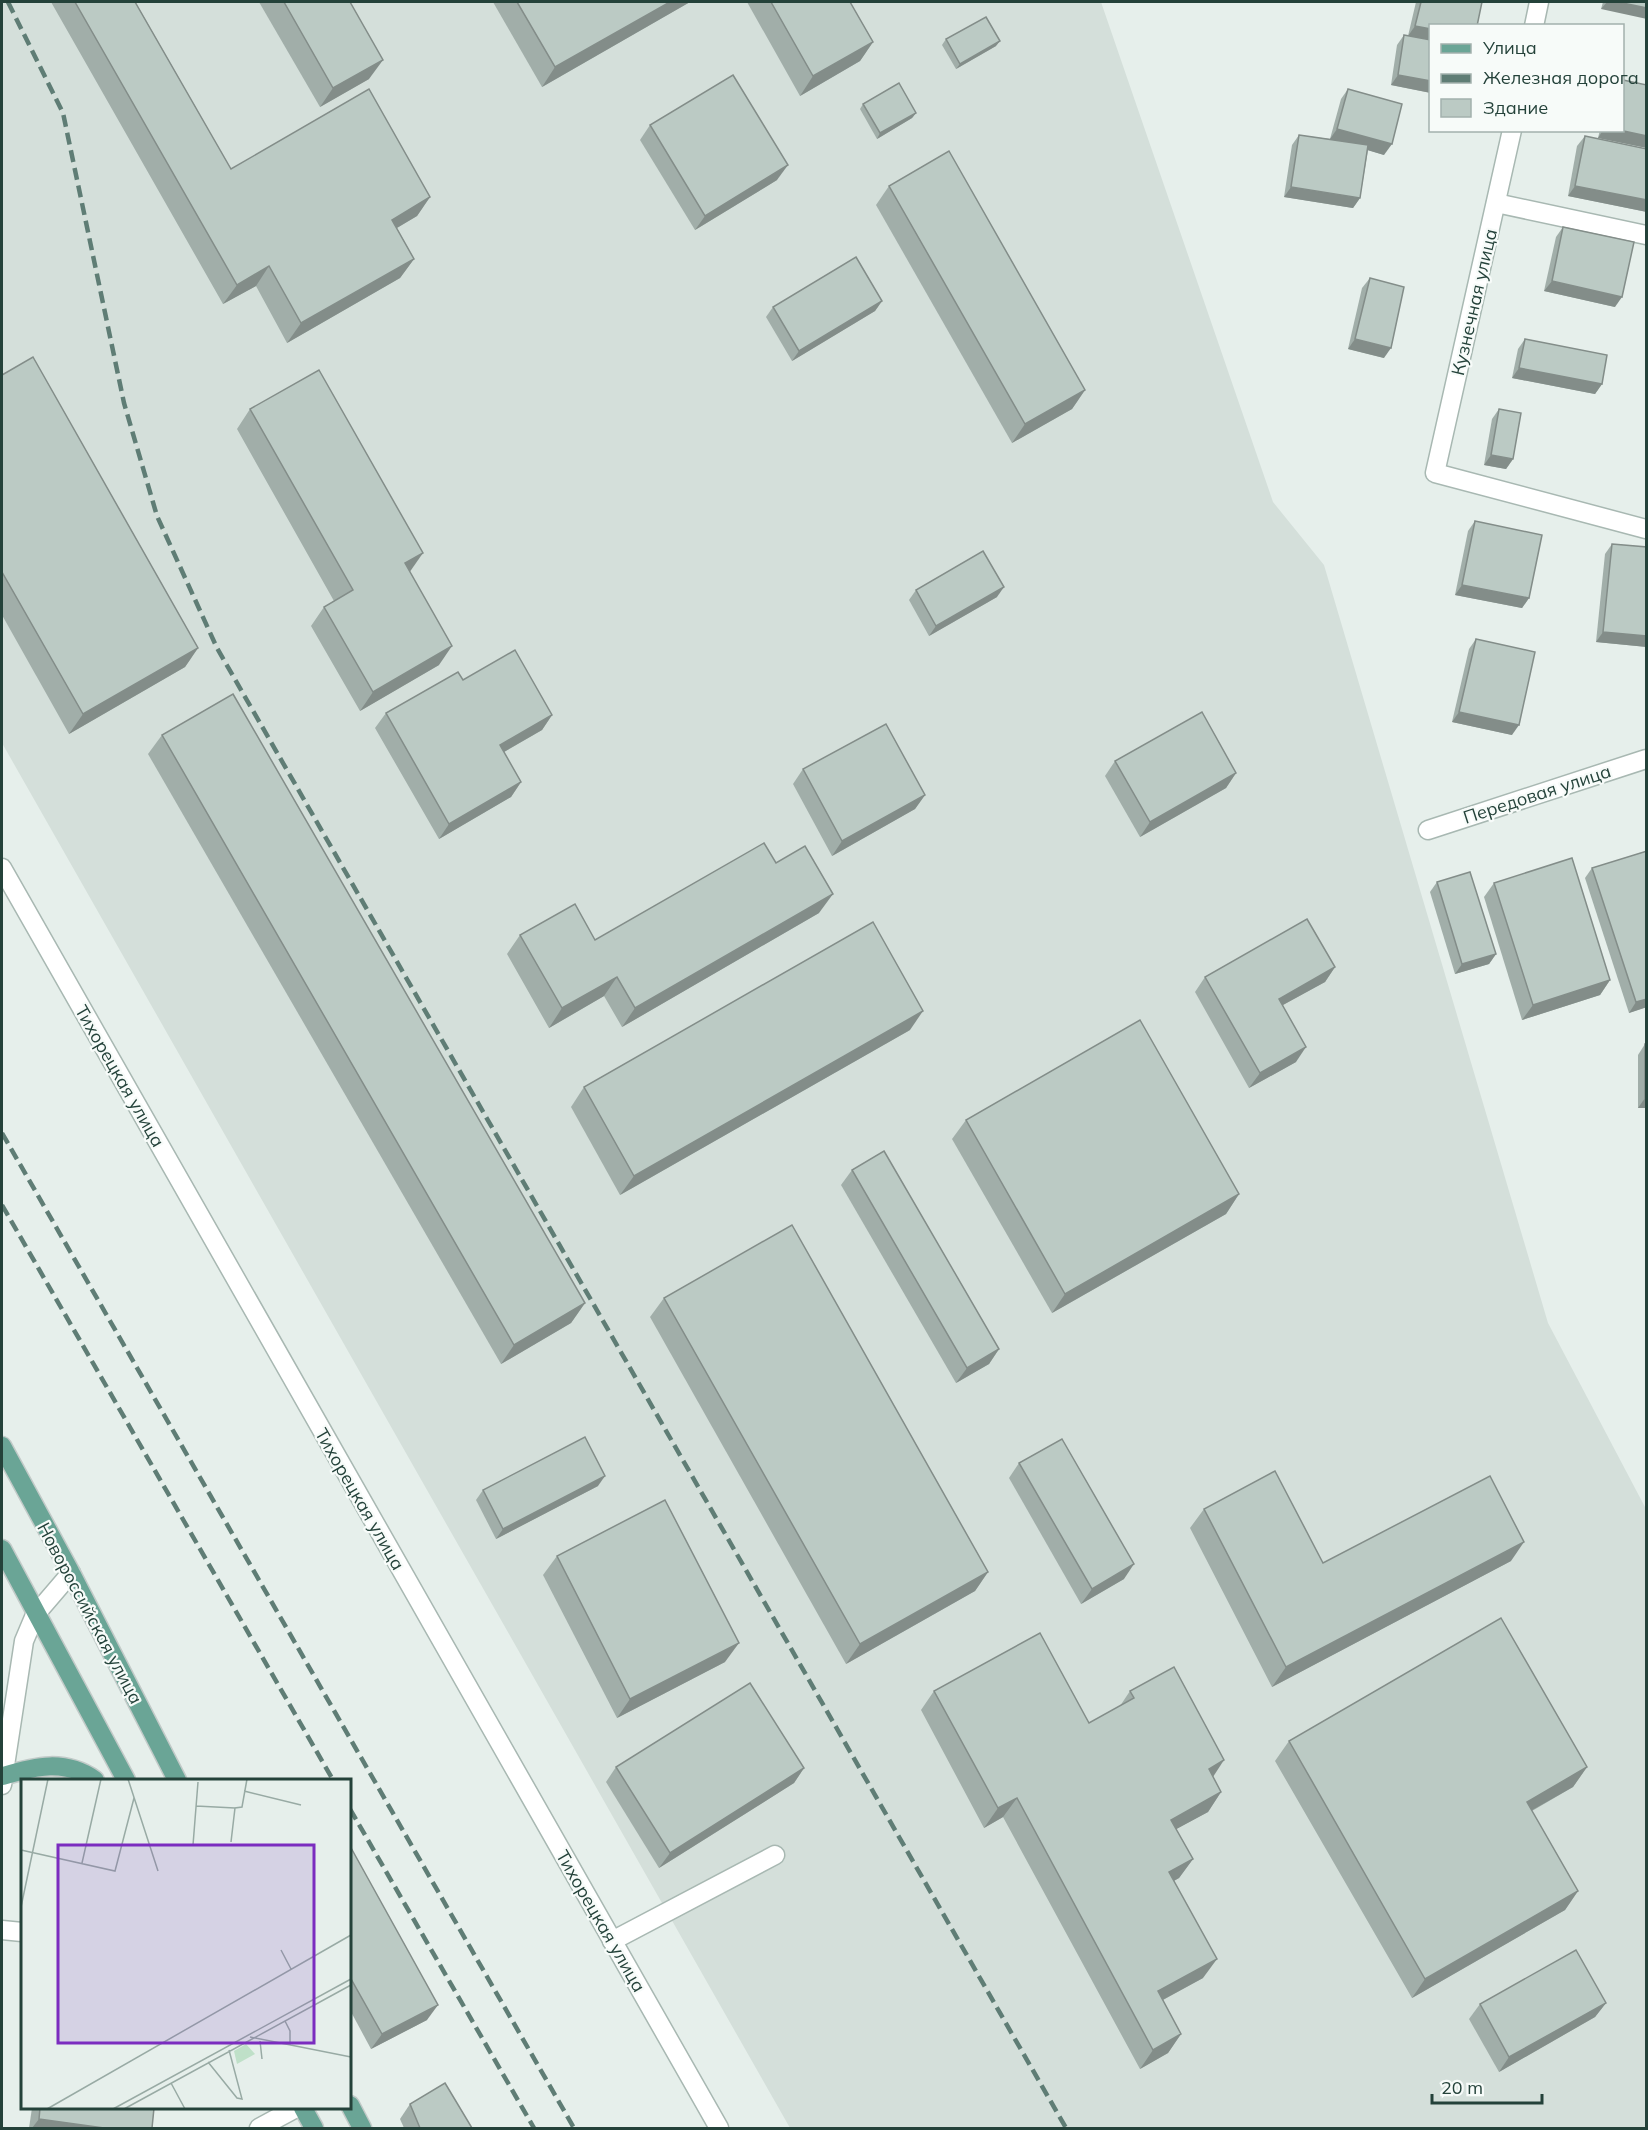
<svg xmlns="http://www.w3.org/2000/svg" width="1648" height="2130" viewBox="0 0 1648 2130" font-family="Mulish,sans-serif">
<rect width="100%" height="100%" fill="#e6efeb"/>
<!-- built -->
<polygon fill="#d4dfda" points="2,2 1101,2 1273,502 1324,565 1548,1323 1646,1509 1646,2128 790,2128 2,743"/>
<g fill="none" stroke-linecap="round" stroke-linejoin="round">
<!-- minor casing -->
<g stroke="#a8b8b2" stroke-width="21">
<g id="minor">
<polyline points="1534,26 1539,2"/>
<polyline points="1512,130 1435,473 1646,529"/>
<polyline points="1496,203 1646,235"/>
<polyline points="1428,830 1646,759"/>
<polyline points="2,868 719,2128"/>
<polyline points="2,1785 24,1641 35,1615 71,1573"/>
<polyline points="2,1930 22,1932"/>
<polyline points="612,1941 775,1855"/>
<polyline points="259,2128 296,2108"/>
</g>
</g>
<!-- major casing -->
<g stroke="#c2cac8" stroke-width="21">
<g id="major">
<polyline points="2,1446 71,1573 177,1780"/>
<polyline points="2,1549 126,1780"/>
<path d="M3 1776C36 1766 65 1759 95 1780"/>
<polyline points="350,2105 362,2128"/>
<polyline points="303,2108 314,2128"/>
</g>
</g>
<!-- minor -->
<use href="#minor" stroke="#fff" stroke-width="18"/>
<!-- major -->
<use href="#major" stroke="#6aa596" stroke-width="18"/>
<!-- rail -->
<g stroke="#5f7d75" stroke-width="4.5" stroke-dasharray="12 6" stroke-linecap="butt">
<polyline points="8,2 63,113 124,403 157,516 217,648 1066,2128"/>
<polyline points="2,1133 574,2128"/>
<polyline points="2,1205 333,1780"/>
<polyline points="350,1809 534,2128"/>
</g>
</g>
<!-- wall -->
<g fill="#a1aea9">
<polygon points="51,2 138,2 136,3 231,169 430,197 417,216 397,228 414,259 400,278 287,343 256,286 223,304"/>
<polygon points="259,2 350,2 369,79 320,107"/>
<polygon points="493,2 690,2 542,87"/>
<polygon points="747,2 850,2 873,42 860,61 800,96"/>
<polygon points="1416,2 1482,2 1431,93 1391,85 1397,45 1404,35 1408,36"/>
<polygon points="1603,2 1647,2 1601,9"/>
<polygon points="946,39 996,46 956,69 942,45"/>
<polygon points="1647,85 1647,148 1598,138 1600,130 1623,130"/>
<polygon points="1348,89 1384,155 1368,150 1360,198 1353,208 1284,197 1292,145 1299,135 1330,139 1341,99"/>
<polygon points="863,104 916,113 912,118 877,139 860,109"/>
<polygon points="650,125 777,180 695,230 640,140"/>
<polygon points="1585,136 1647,149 1647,212 1568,196 1577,146"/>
<polygon points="889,186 1085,390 1072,409 1012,443 876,205"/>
<polygon points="1563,227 1615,307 1544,291 1556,237"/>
<polygon points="1370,278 1384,358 1348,349 1362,288"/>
<polygon points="882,301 875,311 792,361 766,317 773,307"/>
<polygon points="1525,339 1602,384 1595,394 1512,378 1518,349"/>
<polygon points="2,375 198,648 185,667 69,734 2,615"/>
<polygon points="250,409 439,665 360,711 311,626 324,607 334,601 237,429"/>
<polygon points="1499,409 1513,459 1506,469 1484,465 1492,419"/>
<polygon points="1475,521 1529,598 1522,608 1455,595 1468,531"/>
<polygon points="1612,544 1647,547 1647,647 1596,642 1605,554"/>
<polygon points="916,590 997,597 929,636 909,600"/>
<polygon points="1476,639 1512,735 1452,722 1469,649"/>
<polygon points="463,680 552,715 542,730 504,752 521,782 511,797 439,839 375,728 386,713"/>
<polygon points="162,735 585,1303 571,1323 501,1364 148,754"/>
<polygon points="1115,761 1236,773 1226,788 1140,837 1105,776"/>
<polygon points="803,769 925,795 915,809 832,856 793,784"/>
<polygon points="1647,851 1647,1007 1629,1013 1585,878 1592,868"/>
<polygon points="776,863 819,913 622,1027 604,996 549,1028 507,954 520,935 595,940"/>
<polygon points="1437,882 1496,954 1489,964 1455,974 1430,892"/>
<polygon points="1494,883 1610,980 1600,995 1522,1020 1484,897"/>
<polygon points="1335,967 1325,982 1283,1005 1296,1062 1249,1088 1195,992 1205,977"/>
<polygon points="910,1030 620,1195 571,1107 584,1087"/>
<polygon points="1645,1044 1647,1108 1638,1108 1638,1055"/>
<polygon points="966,1120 1239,1194 1226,1214 1052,1313 952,1139"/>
<polygon points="852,1170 999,1349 989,1364 956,1383 841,1185"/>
<polygon points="664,1298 988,1572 975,1591 846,1664 650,1317"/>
<polygon points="1019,1463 1124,1579 1081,1604 1009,1478"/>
<polygon points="598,1486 496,1539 476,1500 483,1490"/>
<polygon points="1204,1509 1323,1563 1511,1561 1272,1687 1190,1528"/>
<polygon points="557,1556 725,1662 617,1718 543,1575"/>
<polygon points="934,1691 1089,1723 1120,1706 1130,1691 1213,1777 1221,1792 1208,1812 1176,1829 1193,1859 1179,1878 1174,1881 1203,1978 1163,2000 1181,2034 1168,2053 1140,2069 1003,1817 984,1828 921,1710"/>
<polygon points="1289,1741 1587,1767 1573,1787 1532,1811 1578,1891 1565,1910 1412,1998 1275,1761"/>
<polygon points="616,1767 804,1768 794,1783 659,1868 606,1782"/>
<polygon points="350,1846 427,2020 371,2049 350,2010"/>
<polygon points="1606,2003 1595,2017 1499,2072 1469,2019 1480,2004"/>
<polygon points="410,2104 472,2128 404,2128 400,2119"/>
<polygon points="32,2108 154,2108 152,2128 29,2128"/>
</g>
<!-- shaded-wall -->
<g fill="#838d89">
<polygon points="670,2 690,2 542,87 555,67"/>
<polygon points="1607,2 1618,2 1647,8 1647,19 1601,9"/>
<polygon points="1415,26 1431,29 1431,41 1408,36"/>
<polygon points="1000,41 996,46 956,69 960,64"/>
<polygon points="873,42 860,61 800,96 813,76"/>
<polygon points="383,60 369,79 320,107 333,88"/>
<polygon points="1398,75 1431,81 1431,93 1391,85"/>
<polygon points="916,113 912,118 877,139 880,133"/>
<polygon points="1337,129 1392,144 1384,155 1330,139"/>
<polygon points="1603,130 1619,130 1647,136 1647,148 1598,138"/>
<polygon points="788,165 777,180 695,230 705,216"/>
<polygon points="1575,186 1647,200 1647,212 1568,196"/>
<polygon points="1291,187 1360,198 1353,208 1284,197"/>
<polygon points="430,197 417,216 378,239 392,220"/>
<polygon points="414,259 400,278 287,343 301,323"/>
<polygon points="269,266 256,286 223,304 237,285"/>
<polygon points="1552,281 1622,297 1615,307 1544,291"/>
<polygon points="882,301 875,311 792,361 799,351"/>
<polygon points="1355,339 1391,348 1384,358 1348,349"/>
<polygon points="1519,368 1602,384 1595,394 1512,378"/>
<polygon points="1085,390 1072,409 1012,443 1025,424"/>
<polygon points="1491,455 1513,459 1506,469 1484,465"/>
<polygon points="423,553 409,573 405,563"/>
<polygon points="1462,585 1529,598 1522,608 1455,595"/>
<polygon points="1004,587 997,597 929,636 936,626"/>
<polygon points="1603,632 1647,636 1647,647 1596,642"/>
<polygon points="452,646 439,665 360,711 373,692"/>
<polygon points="198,648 185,667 69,734 83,714"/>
<polygon points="1459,712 1519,725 1512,735 1452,722"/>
<polygon points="552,715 542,730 490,760 500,745"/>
<polygon points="1236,773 1226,788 1140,837 1150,822"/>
<polygon points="521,782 511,797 439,839 449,824"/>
<polygon points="925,795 915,809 832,856 842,841"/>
<polygon points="833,894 819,913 622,1027 635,1008"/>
<polygon points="1496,954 1489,964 1455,974 1462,964"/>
<polygon points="1335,967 1325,982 1268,1013 1279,999"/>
<polygon points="617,977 604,996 549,1028 562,1008"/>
<polygon points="1610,980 1600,995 1522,1020 1533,1005"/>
<polygon points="1647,999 1647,1007 1629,1013 1636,1002"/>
<polygon points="923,1011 910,1030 620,1195 634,1176"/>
<polygon points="1306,1047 1296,1062 1249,1088 1260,1073"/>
<polygon points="1645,1098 1647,1098 1647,1108 1638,1108"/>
<polygon points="1239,1194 1226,1214 1052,1313 1065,1294"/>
<polygon points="585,1303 571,1323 501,1364 514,1345"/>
<polygon points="999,1349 989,1364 956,1383 967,1368"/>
<polygon points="605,1476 598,1486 496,1539 503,1529"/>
<polygon points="1524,1542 1511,1561 1272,1687 1286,1667"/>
<polygon points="1134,1564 1124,1579 1081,1604 1092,1589"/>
<polygon points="988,1572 975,1591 846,1664 860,1644"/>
<polygon points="739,1643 725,1662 617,1718 630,1699"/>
<polygon points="1224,1760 1211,1780 1209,1769"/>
<polygon points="1587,1767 1573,1787 1513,1821 1527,1802"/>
<polygon points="804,1768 794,1783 659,1868 670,1853"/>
<polygon points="1221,1792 1208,1812 1158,1839 1171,1820"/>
<polygon points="1017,1798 1003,1817 984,1828 998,1808"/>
<polygon points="1193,1859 1179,1878 1155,1891 1169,1872"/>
<polygon points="1578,1891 1565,1910 1412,1998 1425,1979"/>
<polygon points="1217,1959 1203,1978 1144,2010 1158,1991"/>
<polygon points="1606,2003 1595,2017 1499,2072 1509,2057"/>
<polygon points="438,2005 427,2020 371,2049 382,2034"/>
<polygon points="1181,2034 1168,2053 1140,2069 1153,2050"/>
<polygon points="39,2119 104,2128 32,2128"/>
</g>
<!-- building -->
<g fill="#bbcac4" stroke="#838d89" stroke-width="1.5">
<polygon points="75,2 135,2 231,169 369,89 430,197 392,220 414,259 301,323 269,266 237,285"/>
<polygon points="284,2 350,2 383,60 333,88"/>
<polygon points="517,2 670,2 555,67"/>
<polygon points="771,2 850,2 873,42 813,76"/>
<polygon points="1421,2 1482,2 1477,26 1431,26 1431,29 1415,26"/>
<polygon points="1618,2 1647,2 1647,8"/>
<polygon points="986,17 1000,41 960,64 946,39"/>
<polygon points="1404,35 1431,40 1431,81 1398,75"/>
<polygon points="733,75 788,165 705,216 650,125"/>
<polygon points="1623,80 1647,85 1647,136 1619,130 1623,130"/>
<polygon points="899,83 916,113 880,133 863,104"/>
<polygon points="1348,89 1402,104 1392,144 1337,129"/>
<polygon points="1299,135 1368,145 1360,198 1291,187"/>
<polygon points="1585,136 1647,149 1647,200 1575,186"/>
<polygon points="949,151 1085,390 1025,424 889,186"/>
<polygon points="1563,227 1634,242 1622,297 1552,281"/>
<polygon points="856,257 882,301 799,351 773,307"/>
<polygon points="1370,278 1404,287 1391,348 1355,339"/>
<polygon points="1525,339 1607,355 1602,384 1519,368"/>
<polygon points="33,357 198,648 83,714 2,572 2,375"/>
<polygon points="319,370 423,553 405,563 452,646 373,692 324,607 353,590 250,409"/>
<polygon points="1499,409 1521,413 1513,459 1491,455"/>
<polygon points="1475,521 1542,535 1529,598 1462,585"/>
<polygon points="1612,544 1647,547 1647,636 1603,632"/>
<polygon points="983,551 1004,587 936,626 916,590"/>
<polygon points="1476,639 1535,652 1519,725 1459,712"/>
<polygon points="515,650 552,715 500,745 521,782 449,824 386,713 458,672 463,680"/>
<polygon points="233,694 585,1303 514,1345 162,735"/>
<polygon points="1202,712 1236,773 1150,822 1115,761"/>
<polygon points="886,724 925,795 842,841 803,769"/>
<polygon points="764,843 776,863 805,846 833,894 635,1008 617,977 562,1008 520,935 575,904 595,940"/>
<polygon points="1647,851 1647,999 1636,1002 1592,868"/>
<polygon points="1572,858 1610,980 1533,1005 1494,883"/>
<polygon points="1470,872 1496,954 1462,964 1437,882"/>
<polygon points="1307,919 1335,967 1279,999 1306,1047 1260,1073 1205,977"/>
<polygon points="873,922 923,1011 634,1176 584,1087"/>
<polygon points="1140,1020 1239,1194 1065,1294 966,1120"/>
<rect x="1645" y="1044" width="2" height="54"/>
<polygon points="884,1151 999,1349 967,1368 852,1170"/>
<polygon points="792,1225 988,1572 860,1644 664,1298"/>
<polygon points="585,1437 605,1476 503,1529 483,1490"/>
<polygon points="1062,1439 1134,1564 1092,1589 1019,1463"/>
<polygon points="1275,1471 1323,1563 1490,1476 1524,1542 1286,1667 1204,1509"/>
<polygon points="665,1500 739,1643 630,1699 557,1556"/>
<polygon points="1501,1618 1587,1767 1527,1802 1578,1891 1425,1979 1289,1741"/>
<polygon points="1040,1633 1089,1723 1134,1698 1130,1691 1174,1667 1224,1760 1209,1769 1221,1792 1171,1820 1193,1859 1169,1872 1217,1959 1158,1991 1181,2034 1153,2050 1017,1798 998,1808 934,1691"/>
<polygon points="750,1683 804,1768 670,1853 616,1767"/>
<polygon points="350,1846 438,2005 382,2034 350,1977"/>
<polygon points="1576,1950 1606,2003 1509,2057 1480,2004"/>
<polygon points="445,2083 472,2128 420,2128 410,2104"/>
<polygon points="40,2108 154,2108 152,2128 104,2128 39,2119"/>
</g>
<g text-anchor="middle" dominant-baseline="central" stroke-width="4.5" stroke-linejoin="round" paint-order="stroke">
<!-- street labels -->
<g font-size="18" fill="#24423a" stroke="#f7fbf9">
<text transform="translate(1474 302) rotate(-77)">Кузнечная улица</text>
<text transform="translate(1537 794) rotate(-18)">Передовая улица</text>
<text transform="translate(120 1076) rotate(60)">Тихорецкая улица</text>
<text transform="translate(360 1499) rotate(60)">Тихорецкая улица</text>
<text transform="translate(90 1613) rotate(62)">Новороссийская улица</text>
<text transform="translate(601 1921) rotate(60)">Тихорецкая улица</text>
</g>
</g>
<!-- overview -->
<g transform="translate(21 1779)">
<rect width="330" height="330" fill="#e6efeb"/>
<path d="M225 265 234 275 216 285 213 272Z" fill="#bfe0c8"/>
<path fill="none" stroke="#98aaa4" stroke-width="1.5" d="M107 0 137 92M223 12 280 26M175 27 214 29M210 63 214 29 221 28 226 0M172 66 177 3M0 71 94 92 113 19M61 84 80 0M0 128 27 0M260 171 270 190M264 242 269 252V266M229 258 330 278M239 262 241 280M187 283 216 319 221 320 208 271M150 304 164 330M26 330 330 156M92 330 330 200M103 330 330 206"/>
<path fill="#7b2cbf" fill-opacity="0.15" stroke="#7b2cbf" stroke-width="3" d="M37 66H293V264H37Z"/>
<rect width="330" height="330" fill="none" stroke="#24423a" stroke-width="3"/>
</g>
<!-- border -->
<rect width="1648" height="2130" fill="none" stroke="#24423a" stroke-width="6"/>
<!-- legend -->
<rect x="1429" y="24" width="195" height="108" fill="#f7fbf9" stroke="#a3b1ad" stroke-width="1.5"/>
<rect x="1441" y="44" width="30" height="9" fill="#6aa596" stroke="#a3b1ad" stroke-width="1.5"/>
<text x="1483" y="54" font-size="18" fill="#24423a">Улица</text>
<rect x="1441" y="74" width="30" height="9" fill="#5f7d75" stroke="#a3b1ad" stroke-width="1.5"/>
<text x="1483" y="84" font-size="18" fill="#24423a">Железная дорога</text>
<rect x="1441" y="99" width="30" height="18" fill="#bbcac4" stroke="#a3b1ad" stroke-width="1.5"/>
<text x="1483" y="114" font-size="18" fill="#24423a">Здание</text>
<!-- scale -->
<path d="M1432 2094v9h110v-9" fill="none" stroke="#24423a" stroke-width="3"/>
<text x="1441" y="2094" font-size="18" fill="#24423a" stroke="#f7fbf9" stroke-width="4.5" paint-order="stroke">20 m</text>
</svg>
